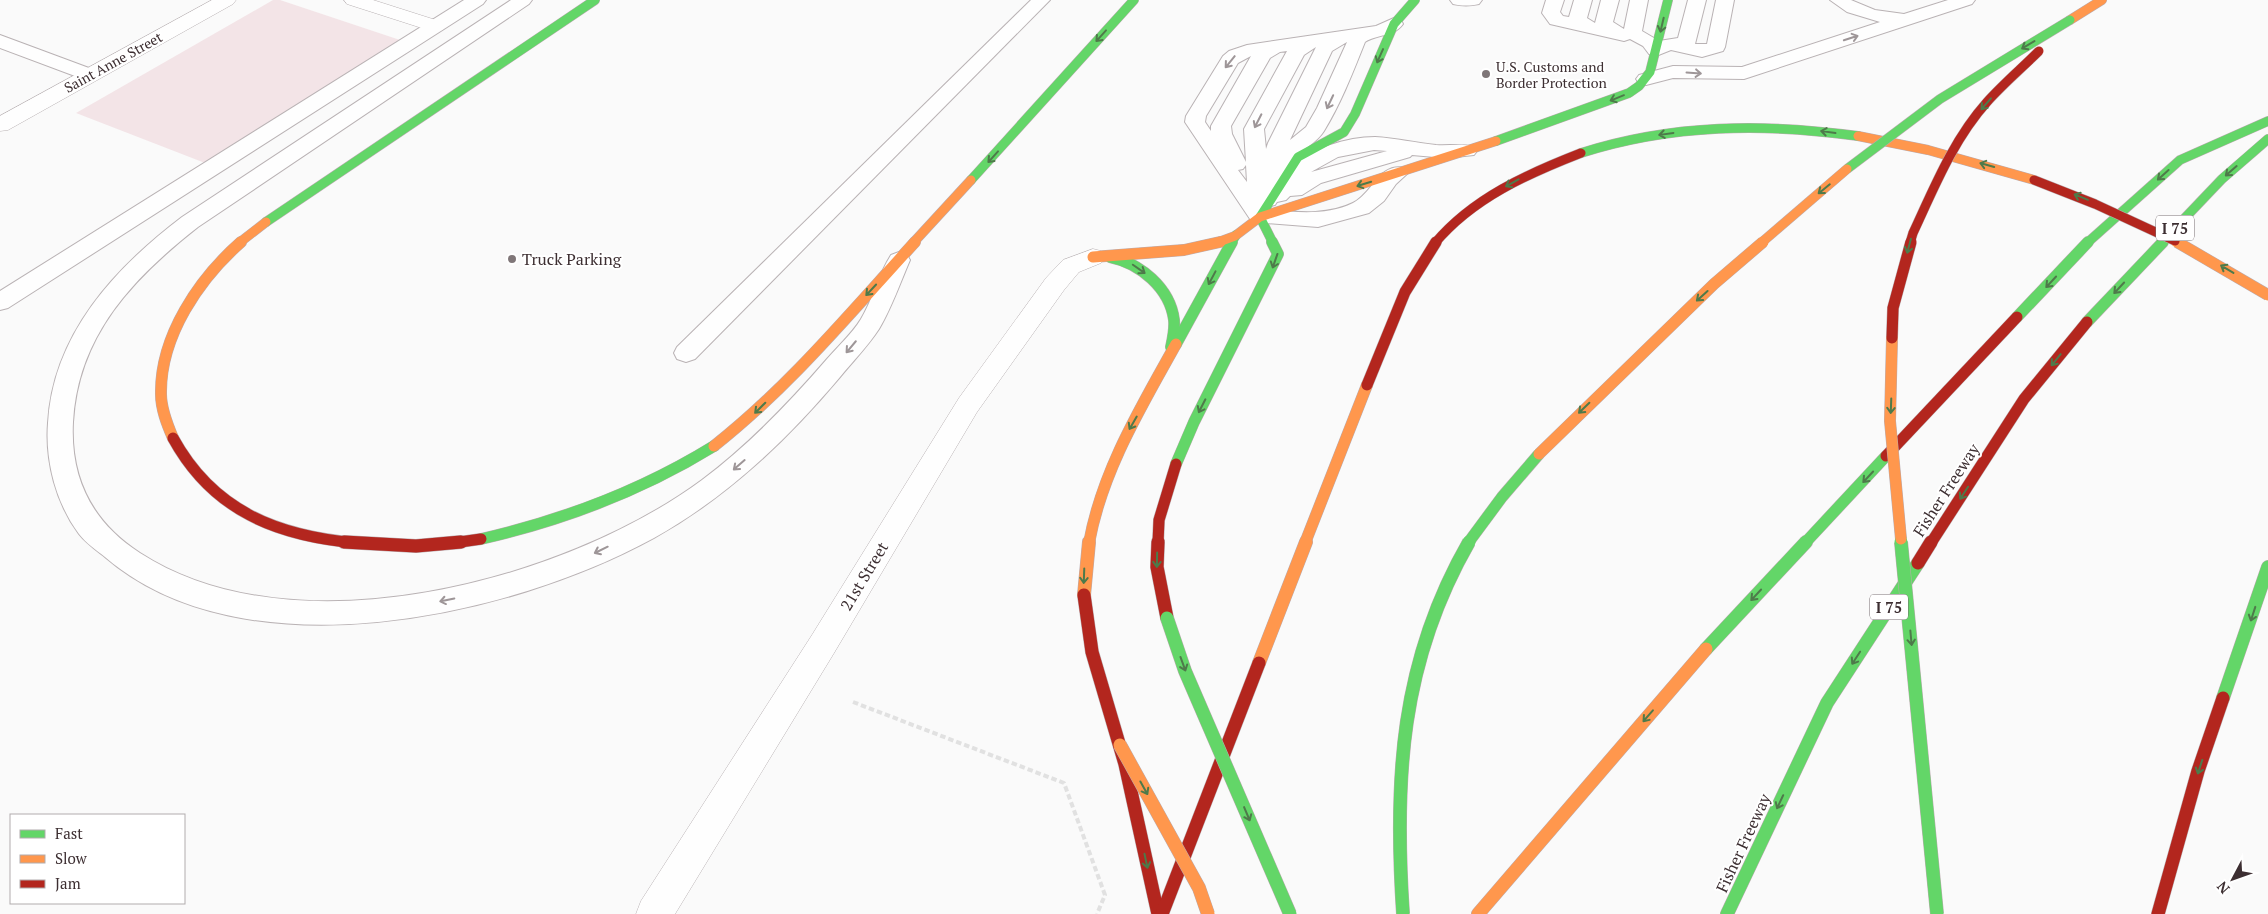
<svg xmlns="http://www.w3.org/2000/svg" width="2268" height="914" viewBox="0 0 2268 914" font-family="'PT Serif',serif">
<rect width="100%" height="100%" fill="#fafafa"/>
<!-- green -->
<polygon fill="#f3e4e7" points="273,0 280,0 400,40 205,163 76,113"/>
<g fill="none" stroke-linecap="round" stroke-linejoin="round">
<!-- lane casing -->
<g stroke="#b9b2b4" stroke-width="2">
<g id="lane">
<polygon points="464,0 486,0 483,4 8,308 0,310 0,291"/>
<path d="M511 0H532L529 4 198 227C133 278 78 335 73 422 70 479 92 522 140 553 294 653 564 582 702 480 749 445 789 403 827 359 838 346 852 334 861 319 873 299 878 275 891 255L899 252 907 255 910 260C900 283 892 307 879 329 868 346 853 361 840 377 786 441 727 497 654 538 508 618 243 676 105 557 96 550 86 543 79 534 56 503 45 461 48 423 53 334 115 268 182 217Z"/>
<polygon points="1031,0 1050,0 695,359 686,362 677,359 674,353 677,347"/>
<path d="M1450 0H1482L1479 4C1470 6 1462 6 1453 4Z"/>
<polygon points="1546,0 1564,0 1560,12 1563,16 1569,17 1574,0 1592,0 1587,18 1595,23 1601,0 1619,0 1613,22 1624,29 1630,0 1648,0 1642,31 1659,41 1678,38 1688,0 1706,0 1695,44 1707,44 1716,0 1734,0 1725,47 1723,51 1702,57 1671,50 1656,56 1649,54 1643,46 1630,39 1624,41 1550,24 1542,13"/>
<polygon points="1830,0 1851,0 1875,10 1904,14 1948,0 1975,0 1972,4 1744,79 1673,78 1646,85 1639,83 1636,79 1639,75 1673,66 1742,67 1880,22 1847,12"/>
<path d="M1394 18 1401 20 1403 24C1394 37 1377 34 1365 42 1353 72 1341 103 1324 131 1314 147 1299 147 1291 168 1312 148 1347 137 1375 137 1396 138 1416 143 1436 145 1449 146 1462 143 1474 147L1477 151 1474 155 1446 158 1412 155 1410 157 1321 183 1302 195 1290 196 1286 200 1277 202 1275 205 1270 206 1268 210C1296 212 1327 216 1353 203 1373 193 1379 162 1405 168L1408 173 1396 184 1384 201 1369 213 1318 227 1252 222 1185 122 1186 116 1223 56 1229 51 1247 45 1376 26ZM1347 42 1317 108 1306 127 1290 140 1332 51ZM1316 47 1268 143 1266 149 1264 129 1304 55ZM1287 51 1244 129 1246 162 1232 134 1231 126 1270 58 1280 52ZM1251 56 1211 126V131L1205 122 1206 116 1238 63ZM1374 150 1387 151 1311 172 1338 157ZM1246 165 1247 182 1238 170 1243 169Z"/>
<polygon points="0,35 97,71 100,75 97,79 90,81 83,79 0,48"/>
</g>
</g>
<!-- street casing -->
<g stroke="#b9b2b4" stroke-width="1">
<g id="street">
<polygon points="212,0 236,0 233,4 8,130 0,131 0,116"/>
<polygon points="344,0 373,0 442,22 445,26 442,30 435,32 428,30 347,4"/>
<polygon points="1093,249 1101,251 1105,257 1101,263 1079,272 1064,290 977,412 834,653 675,914 636,914 641,901 812,635 959,398 1046,278 1063,260"/>
</g>
</g>
<!-- fast-far2 casing -->
<g stroke="#baabaf" stroke-width="10">
<g id="fast-far2">
<polyline points="1496,141 1629,93 1639,86 1650,72 1668,0"/>
<path d="M1581 153C1672 124 1764 123 1858 136"/>
<polyline points="971,180 1134,0"/>
<polyline points="1260,217 1298,157 1344,132 1355,114 1394,24 1415,0"/>
<polyline points="1260,217 1273,243"/>
<polyline points="266,222 595,0"/>
<polyline points="1231,243 1236,235"/>
<polyline points="2087,243 2180,160 2268,121"/>
<polyline points="2161,243 2222,179 2268,139"/>
</g>
</g>
<!-- fast-far1 casing -->
<g stroke="#baabaf" stroke-width="12">
<g id="fast-far1">
<path d="M1110 257C1140 263 1170 288 1174 320 1175 329 1173 338 1171 347"/>
<polyline points="2017,317 2088,242"/>
<polyline points="2087,322 2163,242"/>
<polyline points="1176,344 1232,242"/>
<polyline points="1176,464 1194,422 1278,254 1272,242"/>
<path d="M481 539C564 520 641 491 714 446"/>
<polyline points="1805,543 1886,456"/>
</g>
</g>
<!-- fast casing -->
<g stroke="#baabaf" stroke-width="14">
<g id="fast">
<polyline points="1706,649 1806,542"/>
<polyline points="2223,698 2268,567"/>
<polyline points="1727,914 1827,703 1918,563"/>
</g>
</g>
<!-- slow-far2 casing -->
<g stroke="#baabaf" stroke-width="10">
<g id="slow-far2">
<polyline points="2070,20 2102,0"/>
<polyline points="1858,136 1928,150 2034,180"/>
<polyline points="239,243 266,222"/>
<polyline points="913,243 971,180"/>
<polyline points="1216,243 1235,236 1260,217 1496,141"/>
</g>
</g>
<!-- slow-far1 casing -->
<g stroke="#baabaf" stroke-width="12">
<g id="slow-far1">
<polyline points="1093,257 1184,250 1220,242"/>
<path d="M173 438C167 424 161 409 161 394 160 336 199 279 241 242"/>
<path d="M714 446C789 387 850 313 915 242"/>
<path d="M1089 543C1102 471 1141 407 1176 344"/>
<polyline points="1305,543 1367,385"/>
</g>
</g>
<!-- slow casing -->
<g stroke="#baabaf" stroke-width="14">
<g id="slow">
<polyline points="1084,595 1089,542"/>
<polyline points="1259,663 1306,542"/>
<polyline points="1478,914 1706,649"/>
</g>
</g>
<!-- jam-far2 casing -->
<g stroke="#baabaf" stroke-width="10">
<path id="jam-far2" d="M1435 243C1473 198 1527 174 1581 153"/>
</g>
<!-- jam-far1 casing -->
<g stroke="#baabaf" stroke-width="12">
<g id="jam-far1">
<polyline points="1367,385 1405,292 1436,242"/>
<path d="M173 438C213 511 277 536 357 543"/>
<polyline points="1886,456 2017,317"/>
<polyline points="453,543 481,539"/>
<polyline points="1158,543 1159,520 1176,464"/>
<polyline points="1931,543 2024,399 2087,322"/>
</g>
</g>
<!-- jam casing -->
<g stroke="#baabaf" stroke-width="14">
<g id="jam">
<polyline points="344,542 416,546 461,542"/>
<polyline points="1158,542 1157,567 1167,618"/>
<polyline points="1918,563 1931,542"/>
<polyline points="1084,595 1092,652 1125,764 1158,914"/>
<polyline points="1162,914 1259,663"/>
<polyline points="2158,914 2198,771 2223,698"/>
</g>
</g>
<!-- path -->
<polyline stroke="#e1e1e1" stroke-width="4" stroke-dasharray="5.5 3" stroke-linecap="butt" points="853,702 1064,783 1105,895 1097,914"/>
<!-- lane -->
<use href="#lane" fill="#fefefe" fill-rule="evenodd"/>
<!-- street -->
<use href="#street" fill="#fefefe" fill-rule="evenodd"/>
<!-- fast-far2 -->
<use href="#fast-far2" stroke="#63d668" stroke-width="9"/>
<!-- fast-far1 -->
<use href="#fast-far1" stroke="#63d668" stroke-width="11"/>
<!-- fast -->
<use href="#fast" stroke="#63d668" stroke-width="13"/>
<!-- slow-far2 -->
<use href="#slow-far2" stroke="#ff974d" stroke-width="9"/>
<!-- slow-far1 -->
<use href="#slow-far1" stroke="#ff974d" stroke-width="11"/>
<!-- slow -->
<use href="#slow" stroke="#ff974d" stroke-width="13"/>
<!-- jam-far2 -->
<use href="#jam-far2" stroke="#b3261e" stroke-width="9"/>
<!-- jam-far1 -->
<use href="#jam-far1" stroke="#b3261e" stroke-width="11"/>
<!-- jam -->
<use href="#jam" stroke="#b3261e" stroke-width="13"/>
<!-- fast-bridge-far2 casing -->
<g stroke="#baabaf" stroke-width="10" stroke-linecap="butt">
<polyline id="fast-bridge-far2" points="1847,169 1940,99 2070,20"/>
</g>
<!-- fast-bridge-far1 casing -->
<g stroke="#baabaf" stroke-width="12" stroke-linecap="butt">
<g id="fast-bridge-far1">
<polyline points="1901,539 1901,543"/>
<polyline points="1468,543 1502,497 1539,454"/>
</g>
</g>
<!-- fast-bridge casing -->
<g stroke="#baabaf" stroke-width="14" stroke-linecap="butt">
<g id="fast-bridge">
<polyline points="1901,542 1937,914"/>
<polyline points="1167,618 1185,671 1290,914"/>
<path d="M1403 914C1394 780 1400 662 1469 542"/>
</g>
</g>
<!-- slow-bridge-far2 casing -->
<g stroke="#baabaf" stroke-width="10" stroke-linecap="butt">
<g id="slow-bridge-far2">
<polyline points="2175,241 2179,243"/>
<polyline points="1761,243 1847,169"/>
</g>
</g>
<!-- slow-bridge-far1 casing -->
<g stroke="#baabaf" stroke-width="12" stroke-linecap="butt">
<g id="slow-bridge-far1">
<polyline points="2177,242 2268,295"/>
<polyline points="1892,338 1890,421 1901,539"/>
<polyline points="1539,454 1714,284 1763,242"/>
</g>
</g>
<!-- slow-bridge casing -->
<g stroke="#baabaf" stroke-width="14" stroke-linecap="butt">
<polyline id="slow-bridge" points="1120,745 1199,888 1208,914"/>
</g>
<!-- jam-bridge-far1 casing -->
<g stroke="#baabaf" stroke-width="10" stroke-linecap="butt">
<g id="jam-bridge-far1">
<polyline points="2034,180 2095,204 2175,241"/>
<path d="M1910 243 1913 233C1934 188 1953 140 1987 102 2003 84 2022 68 2039 51"/>
</g>
</g>
<!-- jam-bridge casing -->
<g stroke="#baabaf" stroke-width="12" stroke-linecap="butt">
<polyline id="jam-bridge" points="1892,338 1893,308 1911,242"/>
</g>
<!-- fast-bridge-far2 -->
<use href="#fast-bridge-far2" stroke="#63d668" stroke-width="9"/>
<!-- fast-bridge-far1 -->
<use href="#fast-bridge-far1" stroke="#63d668" stroke-width="11"/>
<!-- fast-bridge -->
<use href="#fast-bridge" stroke="#63d668" stroke-width="13"/>
<!-- slow-bridge-far2 -->
<use href="#slow-bridge-far2" stroke="#ff974d" stroke-width="9"/>
<!-- slow-bridge-far1 -->
<use href="#slow-bridge-far1" stroke="#ff974d" stroke-width="11"/>
<!-- slow-bridge -->
<use href="#slow-bridge" stroke="#ff974d" stroke-width="13"/>
<!-- jam-bridge-far1 -->
<use href="#jam-bridge-far1" stroke="#b3261e" stroke-width="9"/>
<!-- jam-bridge -->
<use href="#jam-bridge" stroke="#b3261e" stroke-width="11"/>
</g>
<!-- one-way arrows -->
<defs><path id="oneway-shaft" d="M-6 0H5M1.5-3L5.5 0L1.5 3" fill="none" stroke-width="1.6" stroke-linecap="round" stroke-linejoin="round" transform="scale(1.25)"/></defs>
<g stroke="#4e7a4a">
<use href="#oneway-shaft" transform="translate(1662 25) rotate(103)"/>
<use href="#oneway-shaft" transform="translate(1101 36) rotate(132)"/>
<use href="#oneway-shaft" transform="translate(2028 45) rotate(149)"/>
<use href="#oneway-shaft" transform="translate(1380 56) rotate(114)"/>
<use href="#oneway-shaft" transform="translate(1617 98) rotate(158)"/>
<use href="#oneway-shaft" transform="translate(1986 104) rotate(131)"/>
<use href="#oneway-shaft" transform="translate(1828 132) rotate(-172)"/>
<use href="#oneway-shaft" transform="translate(1666 134) rotate(172)"/>
<use href="#oneway-shaft" transform="translate(993 157) rotate(132)"/>
<use href="#oneway-shaft" transform="translate(1987 165) rotate(-164)"/>
<use href="#oneway-shaft" transform="translate(2231 171) rotate(139)"/>
<use href="#oneway-shaft" transform="translate(2163 175) rotate(138)"/>
<use href="#oneway-shaft" transform="translate(1512 183) rotate(151)"/>
<use href="#oneway-shaft" transform="translate(1364 184) rotate(163)"/>
<use href="#oneway-shaft" transform="translate(1824 189) rotate(141)"/>
<use href="#oneway-shaft" transform="translate(2081 197) rotate(-158)"/>
<use href="#oneway-shaft" transform="translate(1909 246) rotate(105)"/>
<use href="#oneway-shaft" transform="translate(1275 261) rotate(109)"/>
<use href="#oneway-shaft" transform="translate(1139 269) rotate(35)"/>
<use href="#oneway-shaft" transform="translate(2227 269) rotate(-149)"/>
<use href="#oneway-shaft" transform="translate(1212 278) rotate(118)"/>
<use href="#oneway-shaft" transform="translate(2051 282) rotate(133)"/>
<use href="#oneway-shaft" transform="translate(2119 288) rotate(133)"/>
<use href="#oneway-shaft" transform="translate(871 290) rotate(133)"/>
<use href="#oneway-shaft" transform="translate(1702 296) rotate(138)"/>
<use href="#oneway-shaft" transform="translate(2056 360) rotate(129)"/>
<use href="#oneway-shaft" transform="translate(1202 406) rotate(117)"/>
<use href="#oneway-shaft" transform="translate(1891 406) rotate(92)"/>
<use href="#oneway-shaft" transform="translate(760 408) rotate(135)"/>
<use href="#oneway-shaft" transform="translate(1584 408) rotate(136)"/>
<use href="#oneway-shaft" transform="translate(1133 423) rotate(120)"/>
<use href="#oneway-shaft" transform="translate(1868 477) rotate(133)"/>
<use href="#oneway-shaft" transform="translate(1964 493) rotate(123)"/>
<use href="#oneway-shaft" transform="translate(1157 560) rotate(91)"/>
<use href="#oneway-shaft" transform="translate(1084 576) rotate(92)"/>
<use href="#oneway-shaft" transform="translate(1756 595) rotate(133)"/>
<use href="#oneway-shaft" transform="translate(2253 614) rotate(108)"/>
<use href="#oneway-shaft" transform="translate(1911 638) rotate(85)"/>
<use href="#oneway-shaft" transform="translate(1856 658) rotate(123)"/>
<use href="#oneway-shaft" transform="translate(1183 664) rotate(70)"/>
<use href="#oneway-shaft" transform="translate(1648 716) rotate(131)"/>
<use href="#oneway-shaft" transform="translate(2200 767) rotate(108)"/>
<use href="#oneway-shaft" transform="translate(1144 788) rotate(61)"/>
<use href="#oneway-shaft" transform="translate(1780 802) rotate(115)"/>
<use href="#oneway-shaft" transform="translate(1247 814) rotate(67)"/>
<use href="#oneway-shaft" transform="translate(1146 861) rotate(78)"/>
</g>
<g stroke="#9e9698">
<use href="#oneway-shaft" transform="translate(1851 38) rotate(-18)"/>
<use href="#oneway-shaft" transform="translate(1230 62) rotate(129)"/>
<use href="#oneway-shaft" transform="translate(1694 73) rotate(4)"/>
<use href="#oneway-shaft" transform="translate(1330 102) rotate(115)"/>
<use href="#oneway-shaft" transform="translate(1258 121) rotate(117)"/>
<use href="#oneway-shaft" transform="translate(851 347) rotate(130)"/>
<use href="#oneway-shaft" transform="translate(739 465) rotate(139)"/>
<use href="#oneway-shaft" transform="translate(601 550) rotate(154)"/>
<use href="#oneway-shaft" transform="translate(447 600) rotate(168)"/>
</g>
<!-- markers -->
<g fill="#7f7678" stroke="#fff" stroke-width="2">
<circle cx="1486" cy="74" r="5"/>
<circle cx="512" cy="259" r="5"/>
</g>
<g text-anchor="middle" dominant-baseline="central" stroke-width="4" stroke-linejoin="round" paint-order="stroke">
<!-- far-street labels -->
<g font-size="14" fill="#3d2f32" stroke="#fff">
<text transform="translate(113 62) rotate(-29)">Saint Anne Street</text>
</g>
<!-- far-poi labels -->
<g font-size="14" fill="#3d2f32" stroke="#fff" text-anchor="start">
<text x="1496" y="66">U.S. Customs and<tspan x="1496" dy="16">Border Protection</tspan></text>
</g>
<!-- shield labels -->
<g fill="#fff" stroke="#776d70" stroke-width="1">
<rect x="2156" y="215.5" width="38" height="25" rx="4"/>
<rect x="1870" y="594.5" width="38" height="25" rx="4"/>
</g>
<g font-size="15" font-weight="bold" fill="#3d2f32">
<text x="2175" y="228">I 75</text>
<text x="1889" y="607">I 75</text>
</g>
<!-- poi labels -->
<g font-size="16" fill="#3d2f32" stroke="#fff" text-anchor="start">
<text x="522" y="259">Truck Parking</text>
</g>
<!-- street labels -->
<g font-size="16" fill="#3d2f32" stroke="#fff">
<text transform="translate(1946 490) rotate(-57)">Fisher Freeway</text>
<text transform="translate(864 576) rotate(-59)">21st Street</text>
<text transform="translate(1743 843) rotate(-65)">Fisher Freeway</text>
</g>
</g>
<!-- legend -->
<rect x="10" y="814" width="175" height="90" fill="#ffffff" stroke="#b1acad"/>
<rect x="20" y="830" width="25" height="8" fill="#63d668" stroke="#b1acad"/>
<text x="55" y="839" font-size="15" fill="#3d2f32">Fast</text>
<rect x="20" y="855" width="25" height="8" fill="#ff974d" stroke="#b1acad"/>
<text x="55" y="864" font-size="15" fill="#3d2f32">Slow</text>
<rect x="20" y="880" width="25" height="8" fill="#b3261e" stroke="#b1acad"/>
<text x="55" y="889" font-size="15" fill="#3d2f32">Jam</text>
<!-- north arrow -->
<g transform="translate(2233 879) rotate(229)" stroke="#ffffff" stroke-width="4" paint-order="stroke">
<path d="M0-4L9 19L0 12L-9 19Z" fill="#3d2f32"/>
<text y="-8" font-size="14" font-weight="bold" text-anchor="middle" fill="#3d2f32">N</text>
</g>
</svg>
